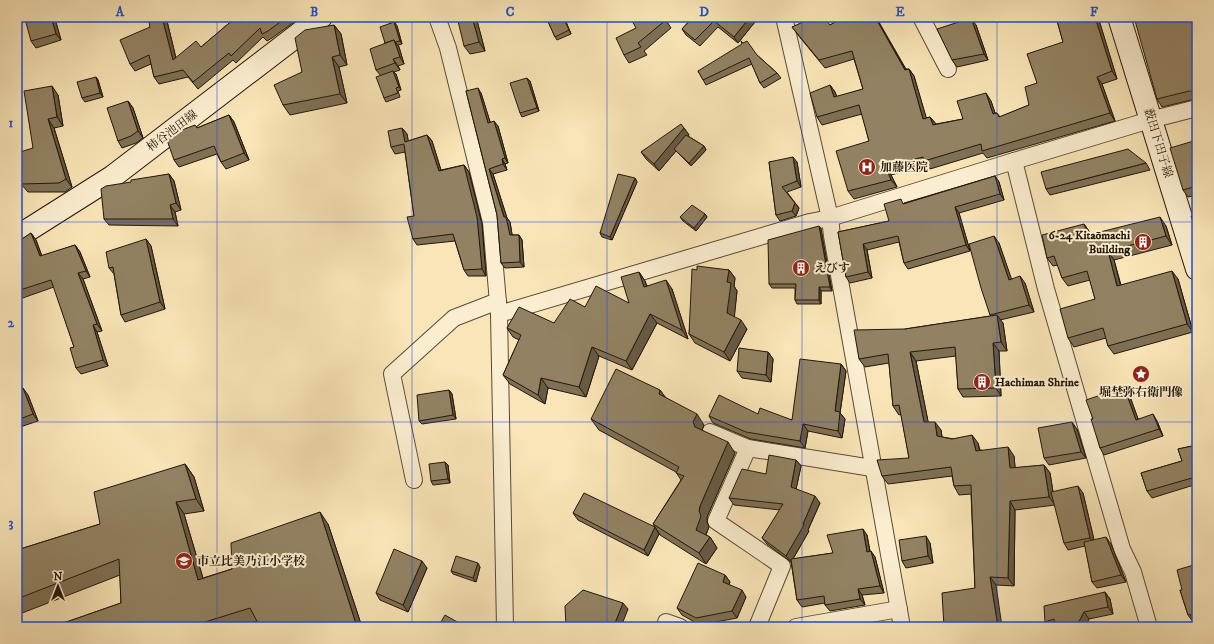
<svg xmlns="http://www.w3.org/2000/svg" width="1214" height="644" viewBox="0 0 1214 644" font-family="'IM FELL DW Pica','Noto Serif JP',serif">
<rect width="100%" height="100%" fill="#f9e5b7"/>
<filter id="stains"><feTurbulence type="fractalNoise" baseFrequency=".005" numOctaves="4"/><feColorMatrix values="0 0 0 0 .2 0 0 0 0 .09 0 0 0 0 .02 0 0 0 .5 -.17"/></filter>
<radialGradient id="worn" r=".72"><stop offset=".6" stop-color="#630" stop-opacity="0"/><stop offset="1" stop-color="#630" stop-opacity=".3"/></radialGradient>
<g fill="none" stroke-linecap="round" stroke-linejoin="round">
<!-- street casing -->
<g stroke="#584a34" stroke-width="18">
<g id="street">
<polyline points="437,17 448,48 491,222 499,314 505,627"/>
<polyline points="784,17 830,218 832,236 902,627"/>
<polyline points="921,17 948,69"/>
<polyline points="1014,161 1046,289 1122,549 1133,572 1149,627"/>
<polyline points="499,314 810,222 830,218 1014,161 1150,120 1197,108"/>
<polyline points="710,432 748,448 872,468"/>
<polyline points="748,448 716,521 782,566 757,627"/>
<polyline points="414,480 392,374 454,318 498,301"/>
<polyline points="666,622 680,627"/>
<polyline points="796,627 899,609"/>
</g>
</g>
<!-- secondary casing -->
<g stroke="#231608" stroke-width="24">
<g id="secondary">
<polyline points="1119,17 1197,269"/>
<polyline points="17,237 112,177 321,17"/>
</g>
</g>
<!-- street -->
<use href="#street" stroke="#fbeed0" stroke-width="16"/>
<!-- secondary -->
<use href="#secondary" stroke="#fbeed0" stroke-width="22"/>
</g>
<!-- wall -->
<g fill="#7e7055" stroke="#231608">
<polygon points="166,17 176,58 201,47 234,19 233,17 301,17 272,38 267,41 263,37 236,63 233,60 198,89 188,77 159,84 154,77 151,64 135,71 130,64 150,27"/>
<polygon points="387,17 409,17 395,23 397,26 402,44 398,45 399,47 404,64 398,66 400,70 394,72 396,74 401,90 398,91 400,97 386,102 384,98 381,76 376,70 391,23"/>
<polygon points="476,17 485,51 470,54 464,46"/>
<polygon points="546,17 564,17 571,34 557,40 555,37"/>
<polygon points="664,17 671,28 644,51 647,55 629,63 624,55 636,28 658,18"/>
<polygon points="693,17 759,17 738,43 718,27 700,46 686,35 682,29"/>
<polygon points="844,17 876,17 906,69 909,69 914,76 926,118 930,117 936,124 963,119 991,101 995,113 997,113 1000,117 1029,105 1037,83 1063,42 1056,17 1098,17 1117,79 1102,84 1115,121 987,158 983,153 930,169 927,165 891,175 897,187 854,199 848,191 869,141 862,114 822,125 817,117 830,85 835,92 837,97 863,89 854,59 825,68 798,35 792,27 830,25"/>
<polygon points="972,17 982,17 974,19"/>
<polygon points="1197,17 1197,99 1195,99 1162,107 1157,99"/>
<polygon points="55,19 61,40 36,48 31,41"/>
<polygon points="334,25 341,34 347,65 339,67 347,103 290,115 283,105 302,72"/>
<polygon points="976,25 988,60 957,67 952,60"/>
<polygon points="757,55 777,73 781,78 764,88 760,83 752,64 706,85 698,71"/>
<polygon points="96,77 98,80 103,97 85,102 82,98"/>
<polygon points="530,81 539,111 522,117 520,113"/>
<polygon points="466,91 481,93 490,122 498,126 508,163 505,164 507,170 493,174 507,218 510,222 512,235 519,235 522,240 524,267 505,268 501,263 497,215"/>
<polygon points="58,95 63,126 54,128 72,187 65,192 28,192 21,184 33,148"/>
<polygon points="128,101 133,108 143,138 136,143 122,148 118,141"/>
<polygon points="229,115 234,122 249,160 226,169 221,162 217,154 179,167 174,160 197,128"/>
<polygon points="402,128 407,134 408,141 427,135 432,141 441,170 464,165 469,172 482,224 486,276 468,276 464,270 455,241 417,245 413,239 414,216 405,152 395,154 391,147"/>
<polygon points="684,128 689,135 688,136 704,146 706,150 691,166 676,151 659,171 646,159 641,152"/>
<polygon points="1197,140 1197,195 1188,197 1183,190"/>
<polygon points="769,162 797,162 801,187 787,192 799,208 796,216 780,221 776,215"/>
<polygon points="1146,163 1150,170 1050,195 1046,189"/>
<polygon points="169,174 174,181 181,210 175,212 178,226 109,225 104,219 131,182"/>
<polygon points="995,176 999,182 1004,200 959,213 970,251 908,269 904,263 899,242 867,250 872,278 850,283 846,277 838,232 889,221 904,203"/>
<polygon points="635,178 637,182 612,240 602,237 600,233"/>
<polygon points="705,214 707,217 696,231 683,221 680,217"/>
<polygon points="1084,224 1091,234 1166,226 1172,245 1114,260 1121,285 1178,279 1193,332 1114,354 1108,346 1106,338 1074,347 1068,338 1095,299 1090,280 1068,286 1062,278 1058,265 1053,266 1047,258"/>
<polygon points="819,226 821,229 832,291 821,291 821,304 797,304 795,300 795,288 772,288 769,284"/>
<polygon points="31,233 36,240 42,256 75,245 80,252 90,277 83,279 102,331 97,332 108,366 81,374 76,368 74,347 54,287 17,300 17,241 19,241"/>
<polygon points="146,239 151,246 165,309 125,322 121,315 114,274 109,268"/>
<polygon points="999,243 1011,279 1025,283 1034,312 1000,320 1003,323 1007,351 999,351 1001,396 963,397 958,389 956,356 916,361 928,422 941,430 942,437 978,443 980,450 1014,456 1015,468 1044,465 1050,473 1053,492 1083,493 1094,540 1111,544 1126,582 1097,588 1092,582 1085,546 1068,550 1064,543 1055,505 1015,510 1014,586 996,585 975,588 971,494 959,495 954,486 952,476 888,484 882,476 909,458 901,414 899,415 893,406 889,363 865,367 859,359 905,329 991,316 990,315"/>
<polygon points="697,270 729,270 735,278 734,286 737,291 734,317 747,329 730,361 695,343 689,334"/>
<polygon points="639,272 645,281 647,286 672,289 688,339 657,323 632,370 599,356 586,397 548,388 545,404 510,384 503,375 519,340 513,337 507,328 554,323 585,307 629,303"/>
<polygon points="768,352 773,359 771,382 742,378 737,371"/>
<polygon points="841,364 846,371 840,413 845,419 842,438 808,431 805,448 751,439 713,423 709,416 758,414 792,420"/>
<polygon points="1124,387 1129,394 1138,419 1157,421 1163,436 1104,455 1100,448 1093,419"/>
<polygon points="17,390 28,395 38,421 17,428"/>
<polygon points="449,390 452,394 456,419 422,424 419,421"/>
<polygon points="660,390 665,397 704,425 702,430 735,453 707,517 707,522 709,527 706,535 710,537 717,548 706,564 660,535 653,524 681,480 676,472 599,430 591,419"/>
<polygon points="1077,429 1086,458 1049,465 1044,458"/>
<polygon points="1196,439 1197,439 1197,497 1194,485 1152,498 1147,491 1141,473 1182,461 1178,449 1197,445"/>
<polygon points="796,460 801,466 796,489 820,503 808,530 809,531 793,559 833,553 867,535 870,551 875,557 884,593 862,595 865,605 830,611 825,605 825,603 802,607 797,600 791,562 767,544 762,538 780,510 734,505 729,498 766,474"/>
<polygon points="185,464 194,477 204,511 184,514 203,578 232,569 328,524 362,627 260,627 257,621 237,627 52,627 121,603 120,575 17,615 17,550 100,524"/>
<polygon points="448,465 450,483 433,485 431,481"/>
<polygon points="573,513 655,527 659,534 648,556 578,520"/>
<polygon points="930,543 933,563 906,568 902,561"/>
<polygon points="480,567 476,582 453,574 451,571"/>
<polygon points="427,568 408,612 380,600 376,593"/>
<polygon points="725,575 730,582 729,585 746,597 737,618 700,625 682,615 677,608"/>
<polygon points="1180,590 1194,622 1193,622 1188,615"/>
<polygon points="1105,592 1110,599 1113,614 1089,619 1085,627 1049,627 1045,622"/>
</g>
<!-- shaded-wall -->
<g fill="#665b45" stroke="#231608">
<polygon points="51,17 53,17 55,19 61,40 56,34"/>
<polygon points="162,17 166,17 178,67 173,60"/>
<polygon points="472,17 476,17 485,51 479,42"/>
<polygon points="563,17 564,17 571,34 569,30"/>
<polygon points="750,17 759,17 738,43 734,37"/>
<polygon points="875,17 876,17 910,78 905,70"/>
<polygon points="1095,17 1098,17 1117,79 1112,71"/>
<polygon points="971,18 976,25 988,60 984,54"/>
<polygon points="394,22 397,26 402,44 400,41"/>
<polygon points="334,25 341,34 347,65 340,55"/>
<polygon points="394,40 399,47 404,64 400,57"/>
<polygon points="332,57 339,67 347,103 340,94"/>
<polygon points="393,59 398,66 400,70 395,63"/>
<polygon points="909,69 914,76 929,127 923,119"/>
<polygon points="393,71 396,74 401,90 399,87"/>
<polygon points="96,77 98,80 103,97 100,93"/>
<polygon points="1097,77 1102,84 1115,121 1110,113"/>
<polygon points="527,78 530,81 539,111 537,108"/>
<polygon points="830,85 835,92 840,105 834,97"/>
<polygon points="52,86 58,95 63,126 57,117"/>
<polygon points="478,88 481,93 492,128 488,123"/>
<polygon points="986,93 991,101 998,122 993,114"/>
<polygon points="128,101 133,108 143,138 138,131"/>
<polygon points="229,115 234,122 249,160 244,153"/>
<polygon points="930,117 936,124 933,125"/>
<polygon points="48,119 54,128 72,187 66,179"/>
<polygon points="494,121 498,126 508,163 505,158"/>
<polygon points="402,128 407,134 410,149 405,142"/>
<polygon points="684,128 689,135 676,151 674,149 676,151 659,171 654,164"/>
<polygon points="427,135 432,141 443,177 439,171"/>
<polygon points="704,146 706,150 691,166 689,163"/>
<polygon points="793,157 797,162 801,187 797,181"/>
<polygon points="502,159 505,164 507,170 503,164"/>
<polygon points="464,165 469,172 482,224 486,276 482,269"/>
<polygon points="886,167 891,175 897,187 891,180"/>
<polygon points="489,169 493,174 507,218 510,222 513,240 510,235"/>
<polygon points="169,174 174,181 181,210 176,203"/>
<polygon points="995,176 999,182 1004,200 1000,194"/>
<polygon points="635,178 637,182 612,240 610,237"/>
<polygon points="795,203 799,208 796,216 792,211"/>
<polygon points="170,205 175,212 178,226 173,219"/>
<polygon points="955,207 959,213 970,251 966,245"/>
<polygon points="705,214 707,217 696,231 694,228"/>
<polygon points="1160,217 1166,226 1172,245 1166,236"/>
<polygon points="1084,224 1090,233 1094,244 1088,235"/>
<polygon points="819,226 821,229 832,291 830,287"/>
<polygon points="31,233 36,240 44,263 40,256"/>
<polygon points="519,235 522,240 524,267 520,262"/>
<polygon points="994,236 999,243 1014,286 1009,280"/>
<polygon points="146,239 151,246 165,309 160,302"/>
<polygon points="863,244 867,250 872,278 868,272"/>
<polygon points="75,245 80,252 90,277 86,271"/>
<polygon points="1108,251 1114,260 1123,295 1117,286"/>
<polygon points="729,270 735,278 734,286 737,291 734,321 727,313 727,282"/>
<polygon points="1172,271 1178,279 1193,332 1187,324"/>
<polygon points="639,272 645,281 650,296 644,287"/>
<polygon points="78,273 83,279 102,331 97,324"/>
<polygon points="1020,276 1025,283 1034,312 1029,305"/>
<polygon points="666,280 672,289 688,339 682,330"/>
<polygon points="819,287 821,291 821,304 819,300"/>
<polygon points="650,314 657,323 632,370 626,361"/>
<polygon points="997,315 1003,323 1007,351 1001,342"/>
<polygon points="741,320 747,329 730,361 724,352"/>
<polygon points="93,325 97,332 108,366 103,360"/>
<polygon points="993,343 999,351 1001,396 996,388"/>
<polygon points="592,347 599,356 586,397 579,387"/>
<polygon points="768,352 773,359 771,382 766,375"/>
<polygon points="910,352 916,361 930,431 924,422"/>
<polygon points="841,364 846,371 840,413 845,419 842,438 838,431 835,411"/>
<polygon points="541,378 548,388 545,404 538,395"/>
<polygon points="1124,387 1129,394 1141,427 1136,420"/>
<polygon points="23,388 28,395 38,421 33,414"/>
<polygon points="449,390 452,394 456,419 453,415"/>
<polygon points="660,390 668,401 659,394"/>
<polygon points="697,414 704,425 701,433 695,427 693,422"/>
<polygon points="1153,414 1157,421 1163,436 1159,429"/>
<polygon points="935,422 941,430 943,444 937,436"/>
<polygon points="1072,422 1077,429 1086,458 1081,452"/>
<polygon points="803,424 808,431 805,448 800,441"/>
<polygon points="972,435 978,443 981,459 976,451"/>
<polygon points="728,442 735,453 707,517 707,522 709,527 703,541 696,530 700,506"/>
<polygon points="1008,447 1014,456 1016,477 1010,468"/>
<polygon points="796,460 801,466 795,494 791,487"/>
<polygon points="445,462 448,465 450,483 448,479"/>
<polygon points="185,464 194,477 204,511 196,499"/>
<polygon points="1044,465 1050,473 1055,505 1049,497"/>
<polygon points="1078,486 1083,493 1095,544 1090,538"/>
<polygon points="815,496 820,503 808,530 809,531 791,562 786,556 803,524"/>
<polygon points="1010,501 1015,510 1014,586 1008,578"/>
<polygon points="176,502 184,514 207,592 198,580"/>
<polygon points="320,512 328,524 362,627 357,627"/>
<polygon points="655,527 659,534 648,556 644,550"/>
<polygon points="863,529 867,535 871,558 867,552"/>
<polygon points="926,536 930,543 933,563 928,556"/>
<polygon points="710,537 717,548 706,564 699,553"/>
<polygon points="1106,537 1111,544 1126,582 1121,575"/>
<polygon points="871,551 875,557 884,593 880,586"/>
<polygon points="422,561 427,568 408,612 403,605"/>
<polygon points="478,563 480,567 476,582 473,578"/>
<polygon points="725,575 730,582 727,589 723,582"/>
<polygon points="990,577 996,585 1002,627 998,627"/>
<polygon points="858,589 862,595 865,605 860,599"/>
<polygon points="742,590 746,597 737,618 732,611"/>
<polygon points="1105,592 1110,599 1113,614 1108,607"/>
<polygon points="623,603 628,609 621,627 615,627 615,623"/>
<polygon points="1084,612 1089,619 1085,627 1078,627 1078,623"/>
</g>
<!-- building -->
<g fill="#928263" stroke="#231608">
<polygon points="32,17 51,17 56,34 31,41 25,19"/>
<polygon points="148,17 162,17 173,60 196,41 201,47 234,19 233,17 287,17 268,31 262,34 260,28 231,56 229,53 193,82 183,70 154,77 149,55 130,64 120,40 150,27"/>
<polygon points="457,17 472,17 479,42 464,46"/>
<polygon points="546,17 563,17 569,30 555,37"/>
<polygon points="630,17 656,17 656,18 659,17 664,17 666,20 638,43 641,47 624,55 616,38 636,28"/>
<polygon points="693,17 750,17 734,37 714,21 695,40 682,29"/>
<polygon points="814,17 824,17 830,25 844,17 875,17 905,70 909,69 923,119 930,117 933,125 963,119 957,101 986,93 993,114 997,113 999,117 1029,105 1025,87 1037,83 1027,54 1063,42 1056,17 1095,17 1112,71 1097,77 1110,113 982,151 981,144 924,161 923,157 886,167 891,180 848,191 836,151 869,141 859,105 817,117 810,93 830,85 834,97 863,89 852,51 819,60 792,27"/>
<polygon points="1134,17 1197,17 1197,93 1189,91 1157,99"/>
<polygon points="971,18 984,54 952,60 937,29"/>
<polygon points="394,22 400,41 395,42 394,40 385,43 380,27"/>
<polygon points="334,25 340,55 332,57 340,94 283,105 274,85 302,72 295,38 305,30"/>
<polygon points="394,40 400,57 393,59 395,63 376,70 370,49"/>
<polygon points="741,41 743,43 747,41 757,55 777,73 760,83 749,58 703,80 698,71 742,44"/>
<polygon points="393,71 399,87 396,88 398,93 384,98 376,77"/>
<polygon points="96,77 100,93 82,98 77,82"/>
<polygon points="527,78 537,108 520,113 510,83"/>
<polygon points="52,86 57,117 48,119 66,179 59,183 21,184 17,170 17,153 33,148 24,91"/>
<polygon points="478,88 488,123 494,121 505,158 502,159 503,164 489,169 504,217 506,217 510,235 519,235 520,262 501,263 497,215 466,91"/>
<polygon points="128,101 138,131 131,136 118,141 107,108"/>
<polygon points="229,115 244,153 221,162 214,146 174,160 167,140 179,131 195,125 197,128"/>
<polygon points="681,124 684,128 654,164 641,152"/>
<polygon points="402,128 405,142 427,135 439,171 464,165 477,217 482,269 464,270 453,234 413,239 407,217 414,216 404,144 391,147 388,131"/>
<polygon points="686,135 704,146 689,163 674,149"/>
<polygon points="1197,140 1197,186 1183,190 1170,148"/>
<polygon points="1128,149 1146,163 1046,189 1041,172"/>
<polygon points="793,157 797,181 782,187 795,203 792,211 776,215 769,162"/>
<polygon points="169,174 176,203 170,205 173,219 104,219 101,189 106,186 131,182 131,180"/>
<polygon points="618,174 635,178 610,237 600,233"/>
<polygon points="995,176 1000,194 955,207 966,245 904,263 898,236 863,244 868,272 846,277 838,232 889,221 884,204 901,199 903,204"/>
<polygon points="692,205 705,214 694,228 680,217"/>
<polygon points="1197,214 1197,234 1191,216"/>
<polygon points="1160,217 1166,236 1108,251 1117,286 1172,271 1187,324 1108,346 1103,328 1068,338 1060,309 1095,299 1087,271 1062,278 1054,256 1047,258 1042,235 1084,224 1088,235"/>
<polygon points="819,226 830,287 819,287 819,300 795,300 796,284 769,284 768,240"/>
<polygon points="31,233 40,256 75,245 86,271 78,273 97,324 93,325 103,360 76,368 70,348 74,347 51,280 17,291 17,241 19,241"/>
<polygon points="994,236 1009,280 1020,276 1029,305 990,315 981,288 969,244"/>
<polygon points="146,239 160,302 121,315 113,267 109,268 106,252"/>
<polygon points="697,266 729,270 727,282 731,283 727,313 741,320 724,352 689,334 692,269 697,270"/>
<polygon points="639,272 644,287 666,280 682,330 650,314 626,361 592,347 579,387 541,378 538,395 503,375 521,335 507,328 519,307 554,323 570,299 585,307 596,286 629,303 621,277"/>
<polygon points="997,315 1001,342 993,343 996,388 958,389 955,347 910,352 924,422 935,422 937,436 952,439 972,435 976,451 1008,447 1010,468 1044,465 1049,497 1010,501 1008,578 990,577 998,627 944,627 942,593 975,588 971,485 954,486 951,467 882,476 877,460 909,458 899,405 893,406 888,354 859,359 854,330 905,329"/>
<polygon points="739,348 768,352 766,375 737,371"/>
<polygon points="800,359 841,364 835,411 840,412 838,431 803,424 800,441 746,432 709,416 719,395 758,414 760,408 792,420"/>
<polygon points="616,369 660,390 659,394 697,414 693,422 695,427 728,442 700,506 699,511 701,516 696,530 710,537 699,553 653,524 684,476 676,473 679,467 591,419"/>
<polygon points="1124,387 1136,420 1153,414 1159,429 1100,448 1091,419 1093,419 1086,400"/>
<polygon points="23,388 33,414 17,420 17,390"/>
<polygon points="449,390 453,415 419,421 417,395"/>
<polygon points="1072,422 1081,452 1044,458 1038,428"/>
<polygon points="1196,439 1197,439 1197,497 1192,478 1147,491 1141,473 1182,461 1178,449 1197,445"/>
<polygon points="769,455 796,460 791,487 815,496 803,524 804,525 786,556 762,538 783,504 729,498 742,469 766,474"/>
<polygon points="445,462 448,479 431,481 429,464"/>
<polygon points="185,464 196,499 176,502 198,580 232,569 231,543 320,512 357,627 260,627 250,608 189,627 52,627 121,603 119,559 17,599 17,550 100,524 94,492"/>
<polygon points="1078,486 1090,538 1064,543 1051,492"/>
<polygon points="584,493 655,527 644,550 573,513"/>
<polygon points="863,529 867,552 871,551 880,586 858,589 860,599 825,605 824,596 797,600 791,559 833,553 827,535"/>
<polygon points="926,536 928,556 902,561 899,540"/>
<polygon points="1106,537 1121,575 1092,582 1084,542"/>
<polygon points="394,549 422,561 403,605 376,593"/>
<polygon points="456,556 478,563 473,578 451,571"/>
<polygon points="698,563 725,575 723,582 742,590 732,611 696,618 677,608"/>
<polygon points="1197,564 1197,627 1196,627 1190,614 1188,615 1180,590 1182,590 1177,570"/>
<polygon points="583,590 623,603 615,623 615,627 566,627 565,606"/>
<polygon points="1105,592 1108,607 1084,612 1078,623 1078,627 1055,627 1054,619 1045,622 1044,606"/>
<polygon points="445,615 466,627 438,627"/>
</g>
<!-- grid -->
<path fill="none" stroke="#1d4ed8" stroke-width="1" stroke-opacity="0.55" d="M217 17V627M412 17V627M607 17V627M802 17V627M997 17V627M17 222H1197M17 422H1197"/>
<!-- icons -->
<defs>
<g id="hospital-disc" transform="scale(0.9)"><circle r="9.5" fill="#8f2418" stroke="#fbeed0"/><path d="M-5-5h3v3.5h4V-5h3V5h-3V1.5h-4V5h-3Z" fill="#fff"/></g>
<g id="building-disc" transform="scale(0.9)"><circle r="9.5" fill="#8f2418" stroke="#fbeed0"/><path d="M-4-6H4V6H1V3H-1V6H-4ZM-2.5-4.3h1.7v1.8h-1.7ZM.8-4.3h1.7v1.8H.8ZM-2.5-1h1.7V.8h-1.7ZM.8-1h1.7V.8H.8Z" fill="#fff"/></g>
<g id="sight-disc" transform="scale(0.9)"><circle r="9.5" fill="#8f2418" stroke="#fbeed0"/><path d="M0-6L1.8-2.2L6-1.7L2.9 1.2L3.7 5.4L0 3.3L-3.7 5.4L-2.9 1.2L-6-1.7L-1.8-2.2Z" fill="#fff"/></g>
<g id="school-disc" transform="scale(0.9)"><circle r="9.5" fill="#8f2418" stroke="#fbeed0"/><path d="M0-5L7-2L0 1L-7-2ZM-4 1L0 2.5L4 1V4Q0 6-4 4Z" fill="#fff"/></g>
</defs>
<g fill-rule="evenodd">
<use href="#hospital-disc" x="867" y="167"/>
<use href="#building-disc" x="1143" y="242"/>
<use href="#building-disc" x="801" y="268"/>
<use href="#sight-disc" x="1141" y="374"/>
<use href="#building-disc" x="982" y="382"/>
<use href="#school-disc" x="184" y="561"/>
</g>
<g text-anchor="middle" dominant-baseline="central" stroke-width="4" stroke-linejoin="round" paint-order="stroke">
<!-- street labels -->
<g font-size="12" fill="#231608" stroke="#fbeed0">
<text transform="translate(172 131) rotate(-37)">柿谷池田線</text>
<text transform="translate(1158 143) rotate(73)">薮田下田子線</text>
</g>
<!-- poi labels -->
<g font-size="12" font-weight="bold" fill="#231608" stroke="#fbeed0" text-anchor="start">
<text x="880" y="167">加藤医院</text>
<text x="1130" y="235" text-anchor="end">6-24 Kitaōmachi<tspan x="1130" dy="14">Building</tspan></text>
<text x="814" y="268">えびす</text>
<text x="995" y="382">Hachiman Shrine</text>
<text x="1141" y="392" text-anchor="middle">堀埜弥右衛門像</text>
<text x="197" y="561">市立比美乃江小学校</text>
</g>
</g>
<!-- margin -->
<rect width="1214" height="644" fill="none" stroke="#f9e5b7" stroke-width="44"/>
<!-- north arrow -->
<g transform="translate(58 586)" stroke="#fbeed0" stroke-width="3" paint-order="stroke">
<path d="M0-3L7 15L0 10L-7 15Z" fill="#231608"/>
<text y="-6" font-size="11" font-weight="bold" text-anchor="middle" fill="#231608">N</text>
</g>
<rect x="22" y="22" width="1170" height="600" fill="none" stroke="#1d4ed8" stroke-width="1.5"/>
<g font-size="13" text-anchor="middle" font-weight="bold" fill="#1d4ed8">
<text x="120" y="16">A</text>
<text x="314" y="16">B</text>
<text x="510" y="16">C</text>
<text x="704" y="16">D</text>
<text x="900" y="16">E</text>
<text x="1094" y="16">F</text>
<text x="11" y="127">1</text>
<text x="11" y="327">2</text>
<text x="11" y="527">3</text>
</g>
<rect width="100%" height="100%" filter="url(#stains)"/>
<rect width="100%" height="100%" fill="url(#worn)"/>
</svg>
